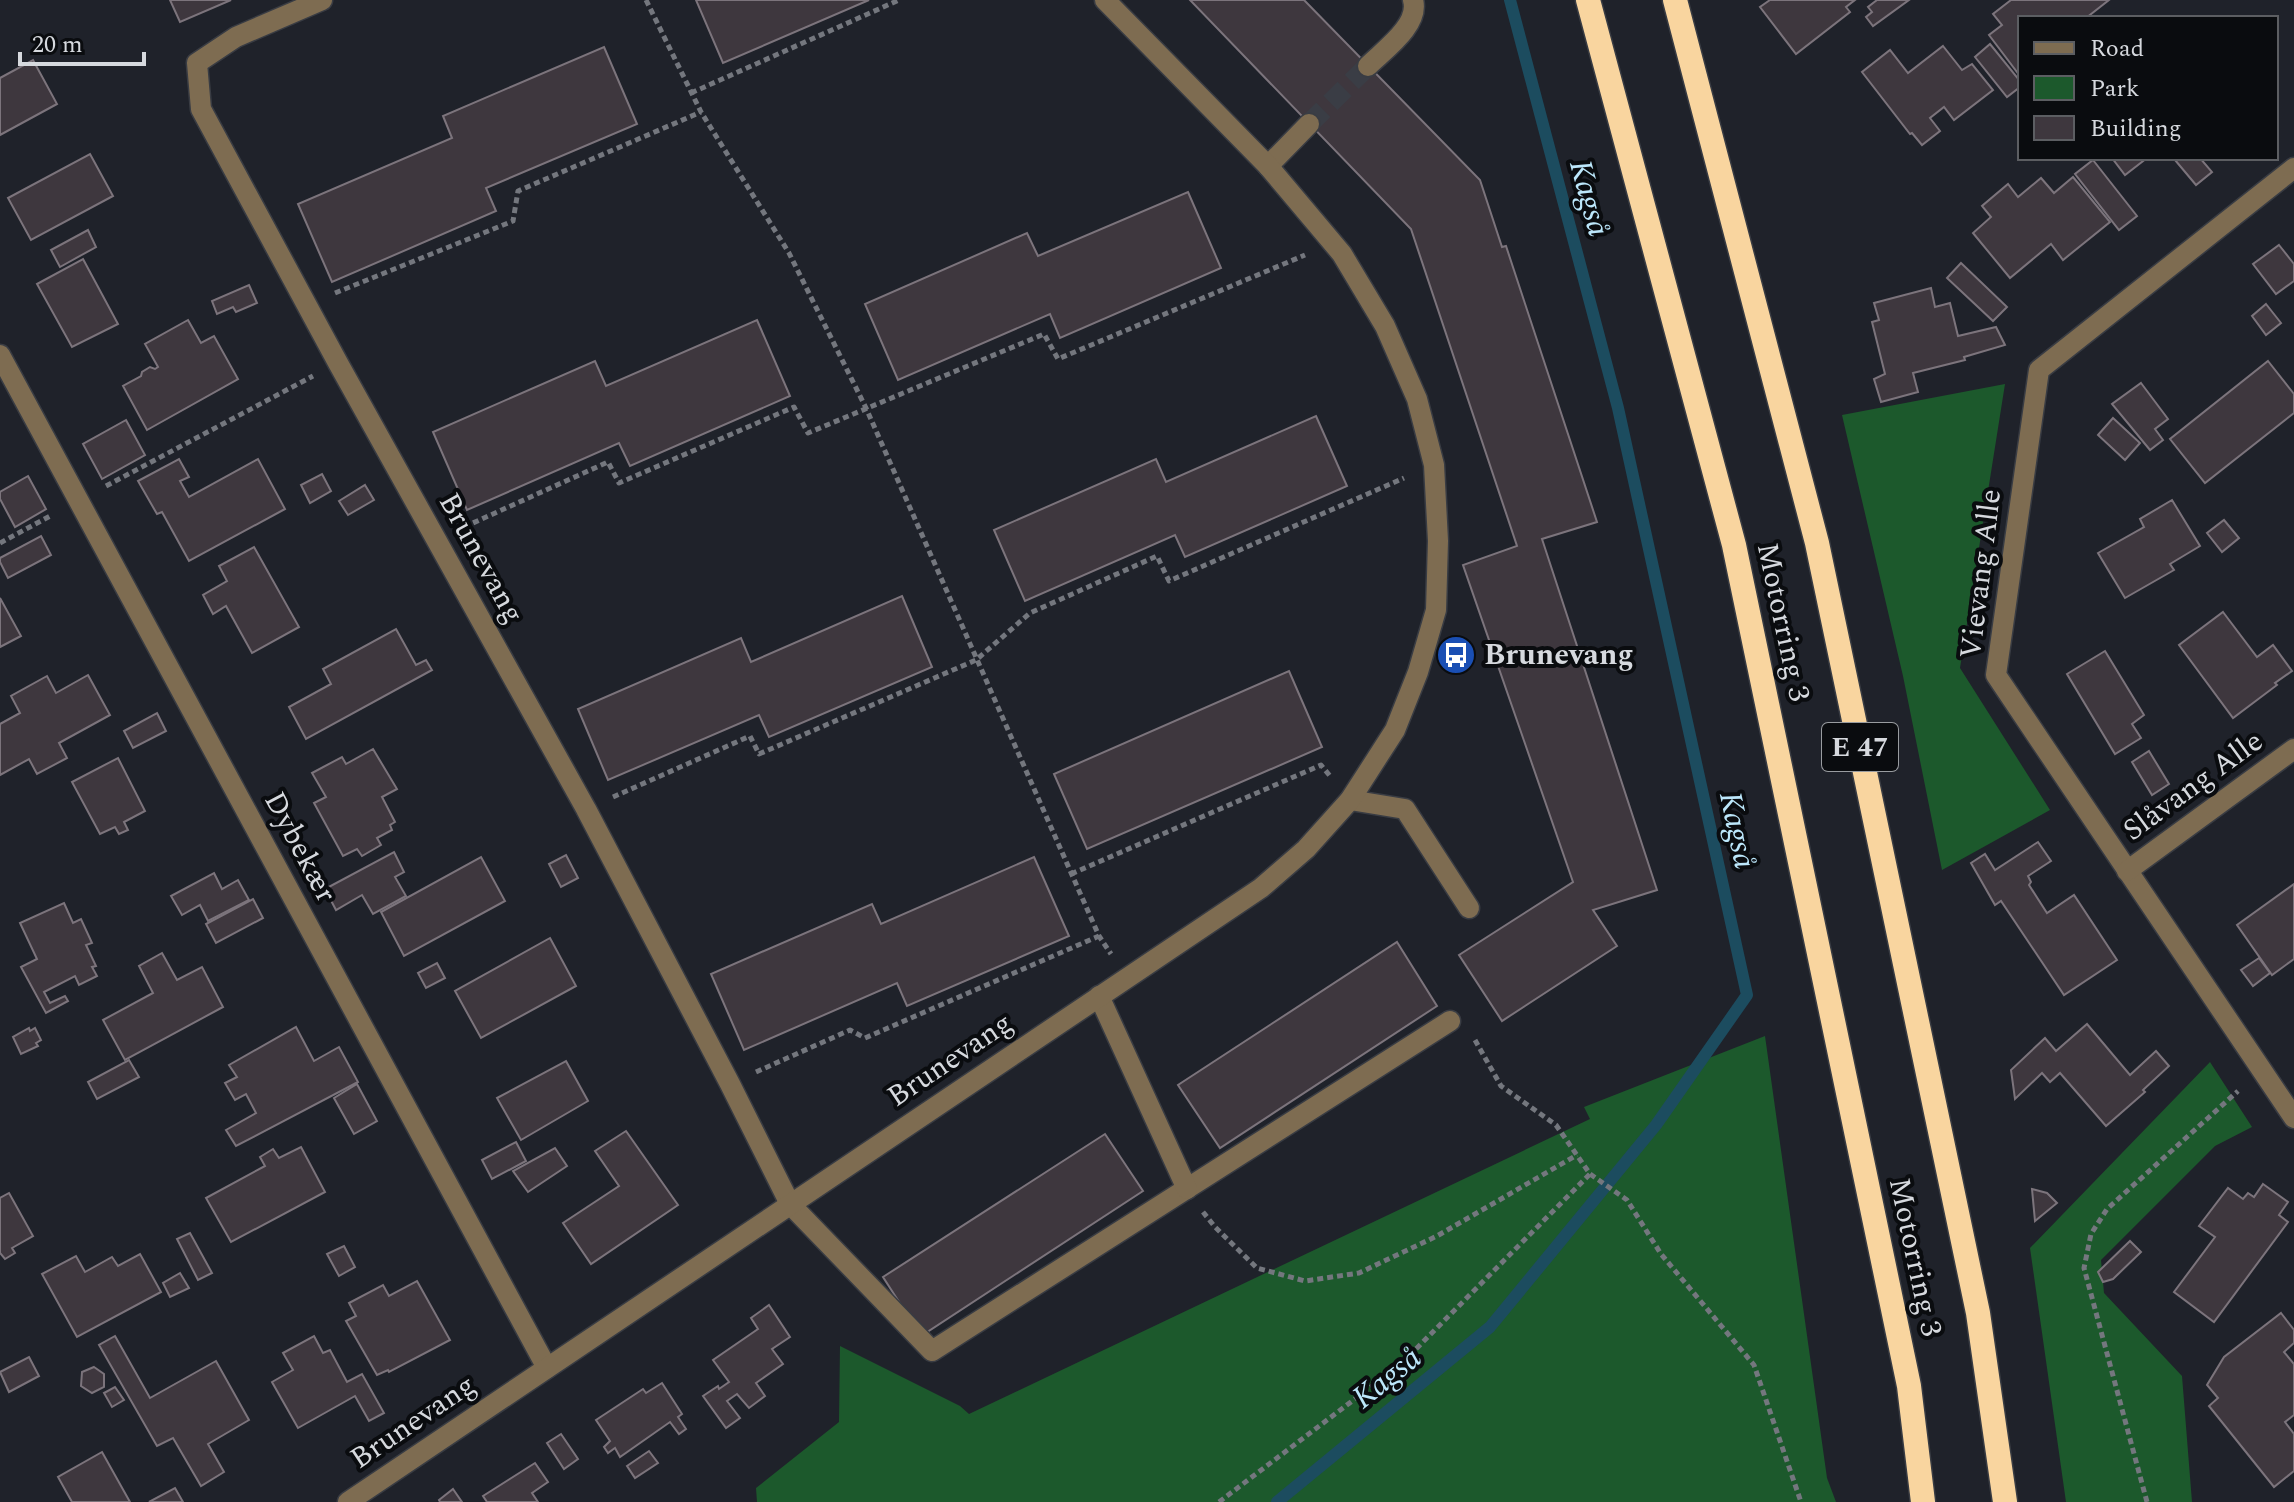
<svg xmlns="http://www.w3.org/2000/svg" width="2294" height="1502" viewBox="0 0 2294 1502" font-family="Spectral,serif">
<rect width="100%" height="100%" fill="#1f222a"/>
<!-- green -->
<g fill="#1c592c">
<polygon points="2005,384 1960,668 2050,810 1942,870 1903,676 1842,415"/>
<polygon points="1765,1036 1827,1478 1836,1502 757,1502 756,1488 839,1422 840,1346 960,1406 969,1414 1590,1119 1584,1107"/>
<polygon points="2210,1062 2252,1127 2215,1146 2101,1260 2104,1293 2182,1376 2192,1502 2066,1502 2030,1248"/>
</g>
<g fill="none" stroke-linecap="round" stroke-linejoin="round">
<!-- stream -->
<polyline stroke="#1c4c5f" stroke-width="12" points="1277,1502 1490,1327 1656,1125 1747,995 1618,408 1510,0"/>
</g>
<!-- building -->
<g fill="#3e373e" stroke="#7c747c" stroke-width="2">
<polygon points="170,0 231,0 180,22"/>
<polygon points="696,0 869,0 723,63"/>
<polygon points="1190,0 1304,0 1480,180 1502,247 1506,246 1597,522 1542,539 1657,890 1593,910 1617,946 1502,1021 1459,955 1573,882 1463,565 1517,546 1411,229"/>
<polygon points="1770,0 1855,0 1846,7 1850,12 1796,54 1760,7"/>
<polygon points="1877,0 1909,0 1873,26 1866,17 1872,12 1868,7"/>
<polygon points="2011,0 2109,0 2086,18 2020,18 2020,76 1989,35 2002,25 1993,14"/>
<polygon points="1990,44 2020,81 2020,87 2007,97 1975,57"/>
<polygon points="1943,46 1962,70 1972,64 1993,90 1954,120 1944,107 1930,118 1940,131 1922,145 1912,133 1910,134 1862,72 1890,50 1908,73"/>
<polygon points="604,47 637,124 486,188 496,211 332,282 298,204 452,138 443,116"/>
<polygon points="33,60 57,104 0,135 0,78"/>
<polygon points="90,154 113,196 31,240 8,198"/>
<polygon points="2112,158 2147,158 2125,175"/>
<polygon points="2177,158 2200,158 2212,172 2196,185 2175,160"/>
<polygon points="2093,160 2137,216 2119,230 2075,174"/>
<polygon points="2073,177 2110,222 2063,260 2051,244 2010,278 1973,233 1991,217 1982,206 2008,184 2018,197 2041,178 2054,193"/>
<polygon points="1188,192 1221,268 1060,338 1050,314 898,380 865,304 1027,233 1038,256"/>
<polygon points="88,230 96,247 60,267 51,250"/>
<polygon points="2279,245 2294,264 2294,281 2276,294 2253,264"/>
<polygon points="83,259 118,324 72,347 37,284"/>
<polygon points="1961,263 2007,307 1993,321 1947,278"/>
<polygon points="249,285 257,303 236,312 233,307 217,314 212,301"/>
<polygon points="1931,288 1935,307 1950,303 1958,336 1996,327 2005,345 1964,357 1965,360 1913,373 1918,392 1881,402 1874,379 1885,374 1872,322 1879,320 1874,303"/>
<polygon points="2266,304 2281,323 2266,335 2252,316"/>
<polygon points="188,320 201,343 214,336 238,379 147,430 123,386 141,376 142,372 150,367 155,369 158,367 145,344"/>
<polygon points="757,320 790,396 630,466 619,443 467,510 433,432 595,361 606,386"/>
<polygon points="2268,361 2294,394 2294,413 2205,483 2170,439"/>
<polygon points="2141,383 2168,419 2155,429 2163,440 2150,450 2112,404"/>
<polygon points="1316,416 1347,486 1185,557 1175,535 1025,601 994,530 1156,459 1166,482"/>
<polygon points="2113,418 2140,443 2125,460 2098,435"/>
<polygon points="126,420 145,455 102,479 83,444"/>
<polygon points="179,459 189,477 180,481 189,497 258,459 285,509 189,561 162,512 157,514 138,481"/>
<polygon points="322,474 331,491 310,503 301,485"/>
<polygon points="28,476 46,509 15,527 0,499 0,492"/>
<polygon points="365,485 374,500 348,515 339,501"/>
<polygon points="2172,500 2200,546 2170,564 2174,570 2125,598 2098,553 2144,527 2140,519"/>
<polygon points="2224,520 2239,538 2222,552 2207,533"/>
<polygon points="41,536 51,555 8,578 0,562 0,558"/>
<polygon points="254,547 299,627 252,653 226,606 213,614 203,595 227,581 219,566"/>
<polygon points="902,596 932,667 769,737 759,715 608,780 578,709 741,638 751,662"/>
<polygon points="0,598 21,636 0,647"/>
<polygon points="2223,612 2257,657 2273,645 2292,671 2275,683 2277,685 2233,718 2179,645"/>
<polygon points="396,629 416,665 426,660 432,670 306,739 289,707 331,684 323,669"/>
<polygon points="2105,651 2144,715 2132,724 2141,738 2115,754 2067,674"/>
<polygon points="1289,671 1322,747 1087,849 1054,774"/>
<polygon points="88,675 110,715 59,743 67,758 37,774 29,759 0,775 0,724 20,713 11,696 47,676 56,693"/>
<polygon points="157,713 166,731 133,748 124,731"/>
<polygon points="373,749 397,789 382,797 395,822 390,825 392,830 377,838 381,845 362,856 357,849 343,856 314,803 326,797 312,773 342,757 346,764"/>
<polygon points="2149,751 2169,784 2152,795 2132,762"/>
<polygon points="118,758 145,811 124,822 128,830 119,834 115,827 100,834 72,782"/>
<polygon points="2038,842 2051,861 2028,876 2031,882 2029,885 2047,913 2074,895 2117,960 2064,995 2001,901 1995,905 1971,863 1985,854 1995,870"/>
<polygon points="394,852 404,872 395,877 406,896 373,914 362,895 336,910 325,889"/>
<polygon points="566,855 578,878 561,887 549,864"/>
<polygon points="481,857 505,901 404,956 381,912"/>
<polygon points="1034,857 1069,936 907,1006 897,983 744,1050 711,974 872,904 881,924"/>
<polygon points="214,873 222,889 238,880 249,900 208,921 200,905 182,915 171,896"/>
<polygon points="2294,884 2294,959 2272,975 2237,925"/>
<polygon points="253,899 263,918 216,943 206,924"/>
<polygon points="64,903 73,923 81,919 92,943 86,945 96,966 92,967 97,976 79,985 75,976 44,992 50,1003 65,996 68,1001 46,1013 21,967 37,959 20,923"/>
<polygon points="550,938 576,986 481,1038 455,991"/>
<polygon points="1397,942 1437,1006 1220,1148 1178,1085"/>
<polygon points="162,953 177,980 202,967 223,1007 125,1060 103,1020 153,993 139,966"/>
<polygon points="2259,958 2270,973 2253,986 2241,970"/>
<polygon points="437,963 445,978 426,988 418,973"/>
<polygon points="2087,1024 2130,1075 2156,1051 2169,1066 2143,1090 2145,1092 2106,1126 2060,1073 2050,1082 2042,1073 2015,1099 2011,1070 2045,1038 2056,1051"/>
<polygon points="296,1027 314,1061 339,1047 358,1082 236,1146 226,1130 256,1113 246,1094 235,1100 225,1083 237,1077 229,1065"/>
<polygon points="29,1028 30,1031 35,1028 41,1040 36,1043 38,1046 21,1054 13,1037"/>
<polygon points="129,1060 139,1077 97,1099 88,1082"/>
<polygon points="566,1061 588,1101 521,1140 497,1098"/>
<polygon points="357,1084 377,1121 354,1134 334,1098"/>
<polygon points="626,1131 678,1205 591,1264 563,1223 619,1186 595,1151"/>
<polygon points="1105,1134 1143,1191 921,1336 883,1277"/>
<polygon points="516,1142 526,1161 492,1179 482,1160"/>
<polygon points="301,1147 325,1192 231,1242 206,1198 265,1166 260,1157 273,1149 279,1158"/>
<polygon points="555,1148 567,1166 528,1192 513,1171"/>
<polygon points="2263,1184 2288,1202 2279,1215 2288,1222 2214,1322 2174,1292 2215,1237 2199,1226 2228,1188 2243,1199 2248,1193 2254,1197"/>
<polygon points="2032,1189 2047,1193 2057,1203 2035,1221"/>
<polygon points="9,1193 33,1236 12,1248 15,1253 5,1259 0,1253 0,1198"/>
<polygon points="190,1233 212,1273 198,1280 177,1239"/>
<polygon points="2130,1241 2141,1252 2113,1279 2103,1282 2098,1272"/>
<polygon points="344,1246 355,1267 339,1276 327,1254"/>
<polygon points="140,1254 161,1292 77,1337 42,1274 76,1256 85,1272 112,1257 118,1266"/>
<polygon points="180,1273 189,1288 170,1297 163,1283"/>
<polygon points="417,1281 450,1340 389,1372 388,1370 377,1375 346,1321 356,1316 349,1303 383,1285 389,1296"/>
<polygon points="769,1305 790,1337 772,1349 783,1364 756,1383 765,1396 749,1408 737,1394 727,1401 740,1418 726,1428 703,1396 718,1386 719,1389 729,1382 713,1360 758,1329 751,1318"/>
<polygon points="2281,1313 2294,1330 2294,1343 2284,1352 2294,1364 2294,1415 2285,1422 2294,1434 2294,1471 2274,1487 2209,1406 2218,1398 2207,1385 2224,1357"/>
<polygon points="115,1336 150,1398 216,1361 249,1420 208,1444 224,1472 201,1486 173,1438 157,1446 99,1345"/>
<polygon points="314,1336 323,1353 330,1350 347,1382 362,1374 384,1413 369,1421 355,1396 298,1428 272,1382 293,1370 283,1353"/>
<polygon points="29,1357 39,1376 9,1392 0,1372"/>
<polygon points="94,1367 104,1374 104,1387 92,1393 81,1386 82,1372"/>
<polygon points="662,1383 682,1414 678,1417 686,1429 679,1434 670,1422 620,1457 615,1448 608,1453 604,1447 610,1441 596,1420 643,1389 646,1393"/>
<polygon points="115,1387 124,1400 112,1407 104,1393"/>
<polygon points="561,1434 578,1459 564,1469 547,1443"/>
<polygon points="649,1451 658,1463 635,1478 627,1466"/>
<polygon points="102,1452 130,1502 72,1502 58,1477"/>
<polygon points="535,1463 548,1482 532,1493 538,1502 487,1502 483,1496"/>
<polygon points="175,1488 183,1502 149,1502"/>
<polygon points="453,1489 462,1502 440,1502 439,1500"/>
</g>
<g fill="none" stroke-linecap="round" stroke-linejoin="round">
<!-- minor-tunnel -->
<polyline stroke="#3a3d45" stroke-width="20" stroke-dasharray="20 10" stroke-linecap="butt" points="1309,124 1368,66"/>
<!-- minor casing -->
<g stroke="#393c43" stroke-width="23">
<g id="minor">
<polyline points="322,0 236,37 197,63 201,109 338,363 586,809 730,1084 790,1204 932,1351 1450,1021"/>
<path d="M1368 66C1384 50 1420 25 1413 0"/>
<polyline points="1268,166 1309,124"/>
<polyline points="2294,168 2039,370 1996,675 2294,1118"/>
<polyline points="0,355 547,1368"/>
<polyline points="1350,800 1405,809 1469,908"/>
<polyline points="2127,871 2294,749"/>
<polyline points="1099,996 1187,1189"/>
<polyline points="348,1502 1261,888 1306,849 1350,800 1395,730 1418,672 1436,610 1438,541 1434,465 1417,399 1385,326 1342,254 1268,166 1105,0"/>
</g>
</g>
<!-- highway casing -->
<g stroke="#393c43" stroke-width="27">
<g id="highway">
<polyline points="1588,0 1734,545 1909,1386 1923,1502"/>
<polyline points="1675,0 1817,543 1978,1313 2005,1502"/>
</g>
</g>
<!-- path -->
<g stroke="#74777e" stroke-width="5" stroke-dasharray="6 4" stroke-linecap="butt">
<polyline points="646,0 701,112 789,253 866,408 1099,936 1111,954"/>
<polyline points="691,93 899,0"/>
<polyline points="335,293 513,221 518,191 701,112"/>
<polyline points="106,486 313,376"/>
<polyline points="464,527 608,462 619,483 794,407 808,433 1044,334 1058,359 1305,255"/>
<polyline points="0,543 52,515"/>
<polyline points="613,797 750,736 759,754 976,660 1030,613 1157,556 1169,581 1404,478"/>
<polyline points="1071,874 1321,765 1330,776"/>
<polyline points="1475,1040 1501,1086 1556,1125 1590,1174 1627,1200 1661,1254 1754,1365 1801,1502"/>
<polyline points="756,1072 850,1030 865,1038 1099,936"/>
<polyline points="1203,1212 1215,1227 1257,1268 1305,1281 1359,1273 1437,1236 1577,1155"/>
<polyline points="1219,1502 1401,1364 1590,1174"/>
<polyline points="2147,1502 2084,1268 2091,1234 2107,1209 2238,1091"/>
</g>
<!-- minor -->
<use href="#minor" stroke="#7e6c51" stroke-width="20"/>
<!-- highway -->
<use href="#highway" stroke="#f9d59f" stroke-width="24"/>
</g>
<!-- icons -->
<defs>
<g id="bus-disc" transform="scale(2)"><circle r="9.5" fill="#1a4fb4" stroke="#0a0c0f"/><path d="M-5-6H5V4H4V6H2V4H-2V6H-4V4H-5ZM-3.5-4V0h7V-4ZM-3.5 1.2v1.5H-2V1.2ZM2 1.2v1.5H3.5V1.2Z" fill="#fff"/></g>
</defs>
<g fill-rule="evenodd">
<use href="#bus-disc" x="1456" y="655"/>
</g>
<g text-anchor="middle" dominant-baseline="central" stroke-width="8" stroke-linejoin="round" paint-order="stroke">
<!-- shield labels -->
<rect fill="#0a0c0f" stroke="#999ca0" stroke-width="2" x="1822" y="723" width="76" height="48" rx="6"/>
<g font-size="28" font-weight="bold" fill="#d6d9de">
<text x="1860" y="747">E 47</text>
</g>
<!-- street labels -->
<g font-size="30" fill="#d6d9de" stroke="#0a0c0f">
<text transform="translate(481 558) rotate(61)">Brunevang</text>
<text transform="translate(1981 574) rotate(-83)">Vievang Alle</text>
<text transform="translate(1783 622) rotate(78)">Motorring 3</text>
<text transform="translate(2193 786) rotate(-36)">Slåvang Alle</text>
<text transform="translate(300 847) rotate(62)">Dybekær</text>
<text transform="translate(950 1060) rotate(-34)">Brunevang</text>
<text transform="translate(1915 1257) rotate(78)">Motorring 3</text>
<text transform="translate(413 1422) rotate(-34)">Brunevang</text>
</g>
<!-- poi labels -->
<g font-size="30" font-weight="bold" fill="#d6d9de" stroke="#0a0c0f" text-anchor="start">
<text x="1484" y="655">Brunevang</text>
</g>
<!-- water labels -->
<g font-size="32" font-style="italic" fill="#bce7fb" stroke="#0a0c0f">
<text transform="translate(1589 198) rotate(75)">Kagså</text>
<text transform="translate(1737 830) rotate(78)">Kagså</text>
<text transform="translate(1387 1378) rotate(-39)">Kagså</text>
</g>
</g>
<!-- legend -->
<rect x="2018" y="16" width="260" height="144" fill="#0a0c0f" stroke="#5c5e62" stroke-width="2"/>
<rect x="2034" y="42" width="40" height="12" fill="#7e6c51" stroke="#5c5e62" stroke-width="2"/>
<text x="2090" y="56" font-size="24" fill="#d6d9de">Road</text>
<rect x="2034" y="76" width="40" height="24" fill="#1c592c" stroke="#5c5e62" stroke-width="2"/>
<text x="2090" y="96" font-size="24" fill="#d6d9de">Park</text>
<rect x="2034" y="116" width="40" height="24" fill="#3e373e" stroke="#5c5e62" stroke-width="2"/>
<text x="2090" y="136" font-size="24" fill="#d6d9de">Building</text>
<!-- scale -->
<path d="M20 52v12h124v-12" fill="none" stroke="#d6d9de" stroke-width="4"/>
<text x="32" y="52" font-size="24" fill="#d6d9de" stroke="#0a0c0f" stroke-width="6" paint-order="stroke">20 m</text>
</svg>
